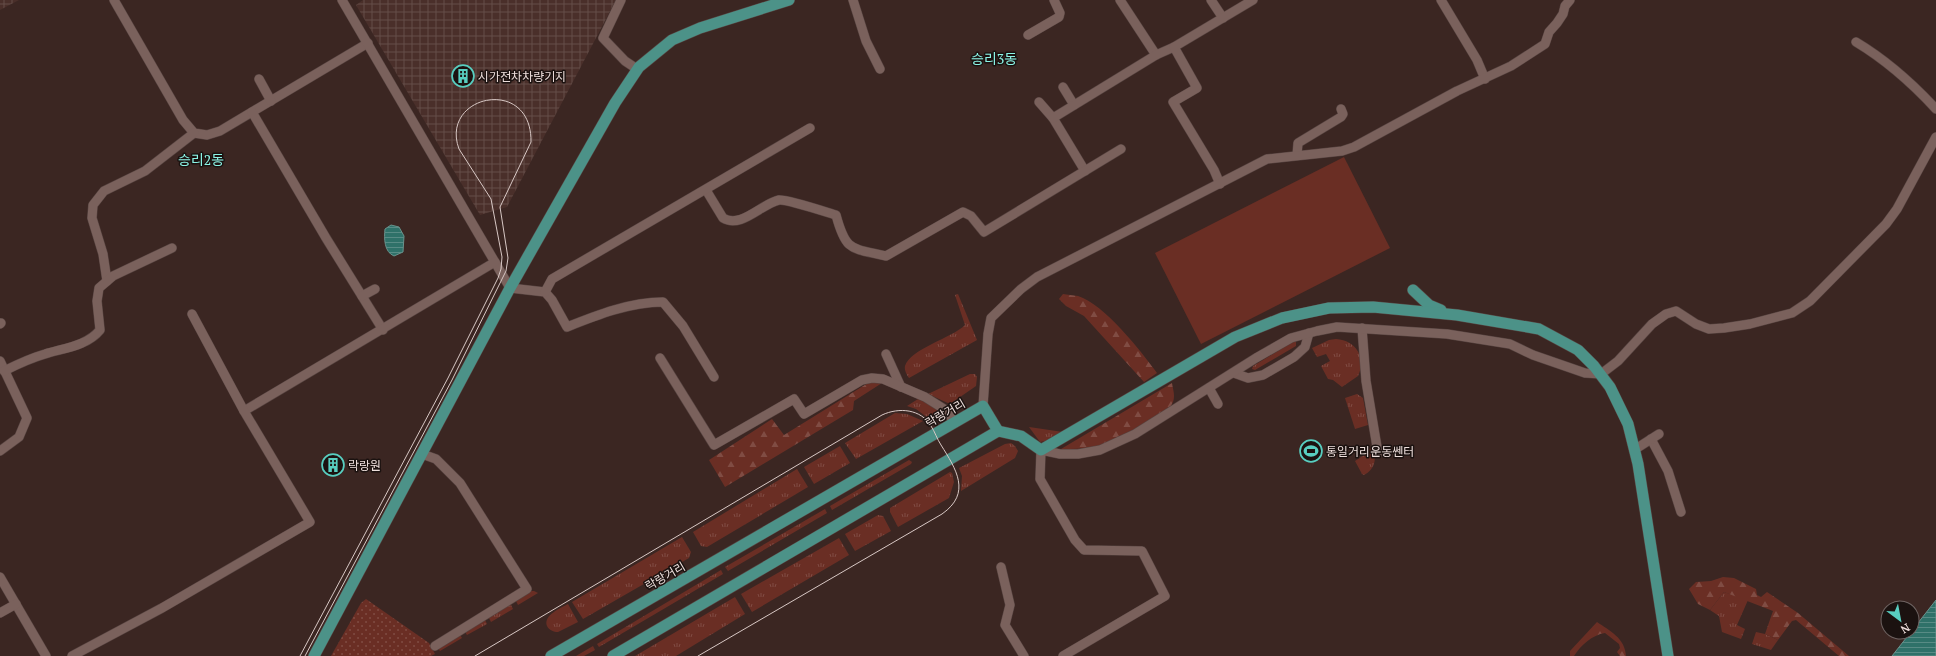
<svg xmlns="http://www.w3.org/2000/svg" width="1936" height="656" viewBox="0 0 1936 656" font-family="'PT Serif','Noto Sans KR',serif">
<defs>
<pattern id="industrial-grid" width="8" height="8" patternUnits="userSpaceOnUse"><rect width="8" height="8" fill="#4a2f2a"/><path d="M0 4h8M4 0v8" fill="none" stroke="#644d48"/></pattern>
<pattern id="grass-tufts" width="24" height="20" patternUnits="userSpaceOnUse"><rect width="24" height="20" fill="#6a2e24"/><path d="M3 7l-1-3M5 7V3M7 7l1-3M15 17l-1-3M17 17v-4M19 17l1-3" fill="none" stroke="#804c43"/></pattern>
<pattern id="forest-firs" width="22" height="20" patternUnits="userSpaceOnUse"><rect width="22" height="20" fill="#6a2e24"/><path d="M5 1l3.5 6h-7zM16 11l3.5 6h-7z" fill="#804c43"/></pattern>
<pattern id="park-dots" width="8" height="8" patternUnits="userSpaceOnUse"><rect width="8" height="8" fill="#6a2e24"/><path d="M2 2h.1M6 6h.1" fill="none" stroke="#804c43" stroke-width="1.8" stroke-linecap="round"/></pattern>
<pattern id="water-rules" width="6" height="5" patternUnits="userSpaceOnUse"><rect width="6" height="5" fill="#2f7169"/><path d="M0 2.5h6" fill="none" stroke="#588b85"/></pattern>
</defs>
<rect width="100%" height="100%" fill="#3b2622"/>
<!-- industrial -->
<g fill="url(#industrial-grid)">
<polygon points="0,0 19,0 0,10"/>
<polygon points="363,0 616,0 507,207 480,215 356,5"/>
</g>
<!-- grass -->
<g fill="url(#grass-tufts)">
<path d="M958 294 977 340 909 378C907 375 904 370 905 366 910 349 952 338 965 325L955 295Z"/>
<path d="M1336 339C1356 340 1367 358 1358 376L1342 387 1333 380 1328 379 1321 366 1330 361 1326 354 1317 357 1312 348 1329 340Z"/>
<polygon points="1293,342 1296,342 1296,346 1255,370 1252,369 1253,366"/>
<polygon points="970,374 975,374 977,377 976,386 950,404 928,394"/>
<polygon points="1357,394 1363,398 1368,425 1355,429 1345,398"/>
<polygon points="918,399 936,407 940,411 928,418 916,409 907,406"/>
<polygon points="895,413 907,414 923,421 856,459 845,443"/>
<polygon points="1029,427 1063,432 1045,441 1040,442"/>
<polygon points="1011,443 1015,446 1018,451 1015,458 961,491 962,476 959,468 1005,444"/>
<polygon points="840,446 850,463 814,484 804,467"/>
<path d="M1370 448 1374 449C1376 461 1375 469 1364 475L1362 474 1355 461 1364 455Z"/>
<polygon points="909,460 912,462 911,464 832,510 830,506"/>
<polygon points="797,469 808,487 707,547 701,546 693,532"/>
<polygon points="950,472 952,473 954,482 949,498 898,527 890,512 890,508"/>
<polygon points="825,509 827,513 728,571 725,567"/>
<polygon points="878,515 883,516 891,531 855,551 845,534"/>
<polygon points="682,537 691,552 689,558 583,619 572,602"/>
<polygon points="839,538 849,555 752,612 741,594"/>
<polygon points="721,570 723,574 599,647 597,644"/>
<polygon points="530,591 534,591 538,593 518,605 515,599"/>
<polygon points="1724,592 1748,600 1737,625 1745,629 1741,639 1722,632 1719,616 1710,610"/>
<polygon points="735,597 745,614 676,656 635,656"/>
<polygon points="510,603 513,609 491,622 488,616"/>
<path d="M568 604 578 622 558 632C554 632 549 630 547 626 543 615 561 608 568 604Z"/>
<polygon points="484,618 487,624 467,635 464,630"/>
<polygon points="1756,632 1765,634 1778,640 1771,650 1752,644"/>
<polygon points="459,633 462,638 440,651 437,646"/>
<polygon points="593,646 595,650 584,656 576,656"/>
</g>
<!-- forest -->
<g fill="url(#forest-firs)">
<path d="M1063 294C1067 295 1073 295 1078 296 1104 304 1141 351 1157 373L1144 382 1084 316 1066 306 1059 299Z"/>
<polygon points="868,383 882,383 854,401 853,410 725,487 709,460 772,419 784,435"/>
<path d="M1172 383C1173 390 1176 397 1172 404 1164 419 1112 443 1095 447 1084 449 1072 449 1061 449Z"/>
<polygon points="1723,577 1734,578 1756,589 1757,595 1761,597 1767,592 1798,613 1849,656 1839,656 1796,620 1792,621 1778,640 1765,634 1773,611 1724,592 1710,610 1698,604 1689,589 1696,582 1711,581"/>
<path d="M1597 622C1610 631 1625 638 1626 656H1620L1617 652 1620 648 1619 644 1605 633C1592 635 1581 645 1574 656H1570V651Z"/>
</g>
<!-- park -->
<polygon fill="url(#park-dots)" points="366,599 429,643 435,654 431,656 331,656 361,603"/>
<!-- garden -->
<polygon fill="#6a2e24" points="1344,157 1390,248 1201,344 1155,253"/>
<!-- water -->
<g fill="url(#water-rules)" stroke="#68928c">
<path d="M391 225 399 227 404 236 403 252 394 256C384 252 384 238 385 229Z"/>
<polygon points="1936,600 1936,656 1892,656"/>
</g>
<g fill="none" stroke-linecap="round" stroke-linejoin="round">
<!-- minor casing -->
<g stroke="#574441" stroke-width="10">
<g id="minor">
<polyline points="114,0 183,120 194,133 207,135 220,131 368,43"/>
<path d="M342 0 510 288 545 292 552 300 567 327C597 315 630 302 663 302L683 326 714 377"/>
<polyline points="621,0 603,38 625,61 637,69"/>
<polyline points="853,0 866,41 880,69"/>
<polyline points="1120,0 1156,55"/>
<polyline points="1211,0 1223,18"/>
<polyline points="1441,0 1477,60 1485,79"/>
<polyline points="1028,35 1059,17 1060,13 1054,0"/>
<path d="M1856 42C1886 60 1912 83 1936 109"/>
<polyline points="259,79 271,101"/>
<polyline points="1063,87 1074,105"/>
<polyline points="1039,102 1053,118 1085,171"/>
<polyline points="252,112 326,238 383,330"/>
<polyline points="1053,118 1156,55 1174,47"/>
<polyline points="1297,155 1298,143 1341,117 1343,114 1341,109"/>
<polyline points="1220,184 1214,170 1173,102 1197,88 1174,47 1253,0"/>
<path d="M706 190 723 218C741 229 761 204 779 200 787 199 826 212 836 215 846 252 851 248 886 256L963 212 971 216 984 232 1121 149"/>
<polyline points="107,281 103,254 92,218 93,205 104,191 145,171 194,133"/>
<polyline points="545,292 552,279 810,128"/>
<polyline points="362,296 375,289"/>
<polyline points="0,324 1,323"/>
<polyline points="1362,328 1366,381 1378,453"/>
<polyline points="886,354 901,387"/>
<polyline points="660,358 714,445 794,399 804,414 862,380 872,378 883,379 925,397 944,409 955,422"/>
<polyline points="0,361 27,418 19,437 0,451"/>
<path d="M4 371C18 364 31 358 45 354 64 348 87 346 100 330L97 301 99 288 113 276 172 248"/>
<polyline points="1234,373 1248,378 1263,375 1294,357 1305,347 1309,333"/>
<polyline points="1209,388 1218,404"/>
<polyline points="983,406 988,334 991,318 1021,289 1037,277 1267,159 1342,151 1354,147 1457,91 1511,66 1545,44 1549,32 1557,23 1563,14 1565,6 1570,0"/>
<polyline points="244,411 495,262"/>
<polyline points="1651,439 1668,471 1681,512"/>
<polyline points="1634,450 1659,434"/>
<polyline points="422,454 436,459 460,483 527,589 435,646"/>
<polyline points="1001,567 1010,605 1005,625 1024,656"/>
<polyline points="0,577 46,656"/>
<polyline points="0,613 16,604"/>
<polyline points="72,656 162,608 310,522 244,411 192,314"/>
<polyline points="1063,656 1165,596 1142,551 1084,550 1075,540 1040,479 1041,450 1060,454 1078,454 1100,450 1135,434 1256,358 1291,338 1317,331 1337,327 1447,334 1510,344 1533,355 1585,373 1601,374 1618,361 1652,324 1666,314 1676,311 1696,324 1709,329 1724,328 1750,324 1792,313 1810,301 1886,224 1897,209 1936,137"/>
</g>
</g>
<!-- major casing -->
<g stroke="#574441" stroke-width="12">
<g id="major">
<polyline points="1413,290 1429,305 1441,310"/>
<polyline points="998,431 1021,436 1041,450 1235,337 1282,318 1329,308 1373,307 1457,315 1539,329 1578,350 1594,366 1610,387 1628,424 1638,464 1668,656"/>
<polyline points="314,656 510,288 615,103 639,67 672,40 700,28 789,0"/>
<polyline points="551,656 983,406 998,431 613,656"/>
</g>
</g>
<!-- minor -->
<use href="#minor" stroke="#7a615c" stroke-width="9"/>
<!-- major -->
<use href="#major" stroke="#4c9288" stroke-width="11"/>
<!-- tram -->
<g stroke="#d8c8c5" stroke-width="1">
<path d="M300 656 448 378 498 278 501 269 502 257 491 199 459 149C439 95 532 75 531 142L500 207 508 258 506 271 452 380 305 656"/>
<path d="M475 656 882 415C899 407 921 409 931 426 935 432 937 439 941 445 956 469 972 493 942 514L698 656"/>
</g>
</g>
<!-- icons -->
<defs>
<g id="building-ring" transform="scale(1.15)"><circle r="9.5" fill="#1b1210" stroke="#58cec0" stroke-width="1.5"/><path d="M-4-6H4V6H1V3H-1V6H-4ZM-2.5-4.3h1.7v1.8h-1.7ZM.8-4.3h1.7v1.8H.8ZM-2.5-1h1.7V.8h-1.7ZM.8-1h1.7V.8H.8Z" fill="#58cec0"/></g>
<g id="stadium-ring" transform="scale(1.15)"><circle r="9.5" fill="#1b1210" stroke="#58cec0" stroke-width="1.5"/><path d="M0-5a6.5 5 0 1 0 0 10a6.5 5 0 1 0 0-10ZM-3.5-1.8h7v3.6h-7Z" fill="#58cec0"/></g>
</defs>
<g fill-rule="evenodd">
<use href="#building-ring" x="463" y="76"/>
<use href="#stadium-ring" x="1311" y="451"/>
<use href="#building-ring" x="333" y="465"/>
</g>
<g text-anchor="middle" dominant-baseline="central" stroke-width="3" stroke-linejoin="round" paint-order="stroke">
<!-- poi labels -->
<g font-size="12" fill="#eedfdc" stroke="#1b1210" text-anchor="start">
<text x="478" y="76">시가전차차량기지</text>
<text x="1326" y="451">통일거리운동쎈터</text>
<text x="348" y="465">락랑원</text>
</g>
<!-- street labels -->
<g font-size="12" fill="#eedfdc" stroke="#1b1210">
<text transform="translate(945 413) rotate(-30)">락랑거리</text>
<text transform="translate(665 576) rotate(-30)">락랑거리</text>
</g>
<!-- quarter labels -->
<g font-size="14" fill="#8cf4e6" stroke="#1b1210">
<text x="994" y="58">승리3동</text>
<text x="201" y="159">승리2동</text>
</g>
</g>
<!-- north arrow -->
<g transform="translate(1900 620) rotate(148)"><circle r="19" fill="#1b1210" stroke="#6f6462"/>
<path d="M0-3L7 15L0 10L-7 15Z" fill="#58cec0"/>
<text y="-6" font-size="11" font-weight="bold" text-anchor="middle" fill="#eedfdc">N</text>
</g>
</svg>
